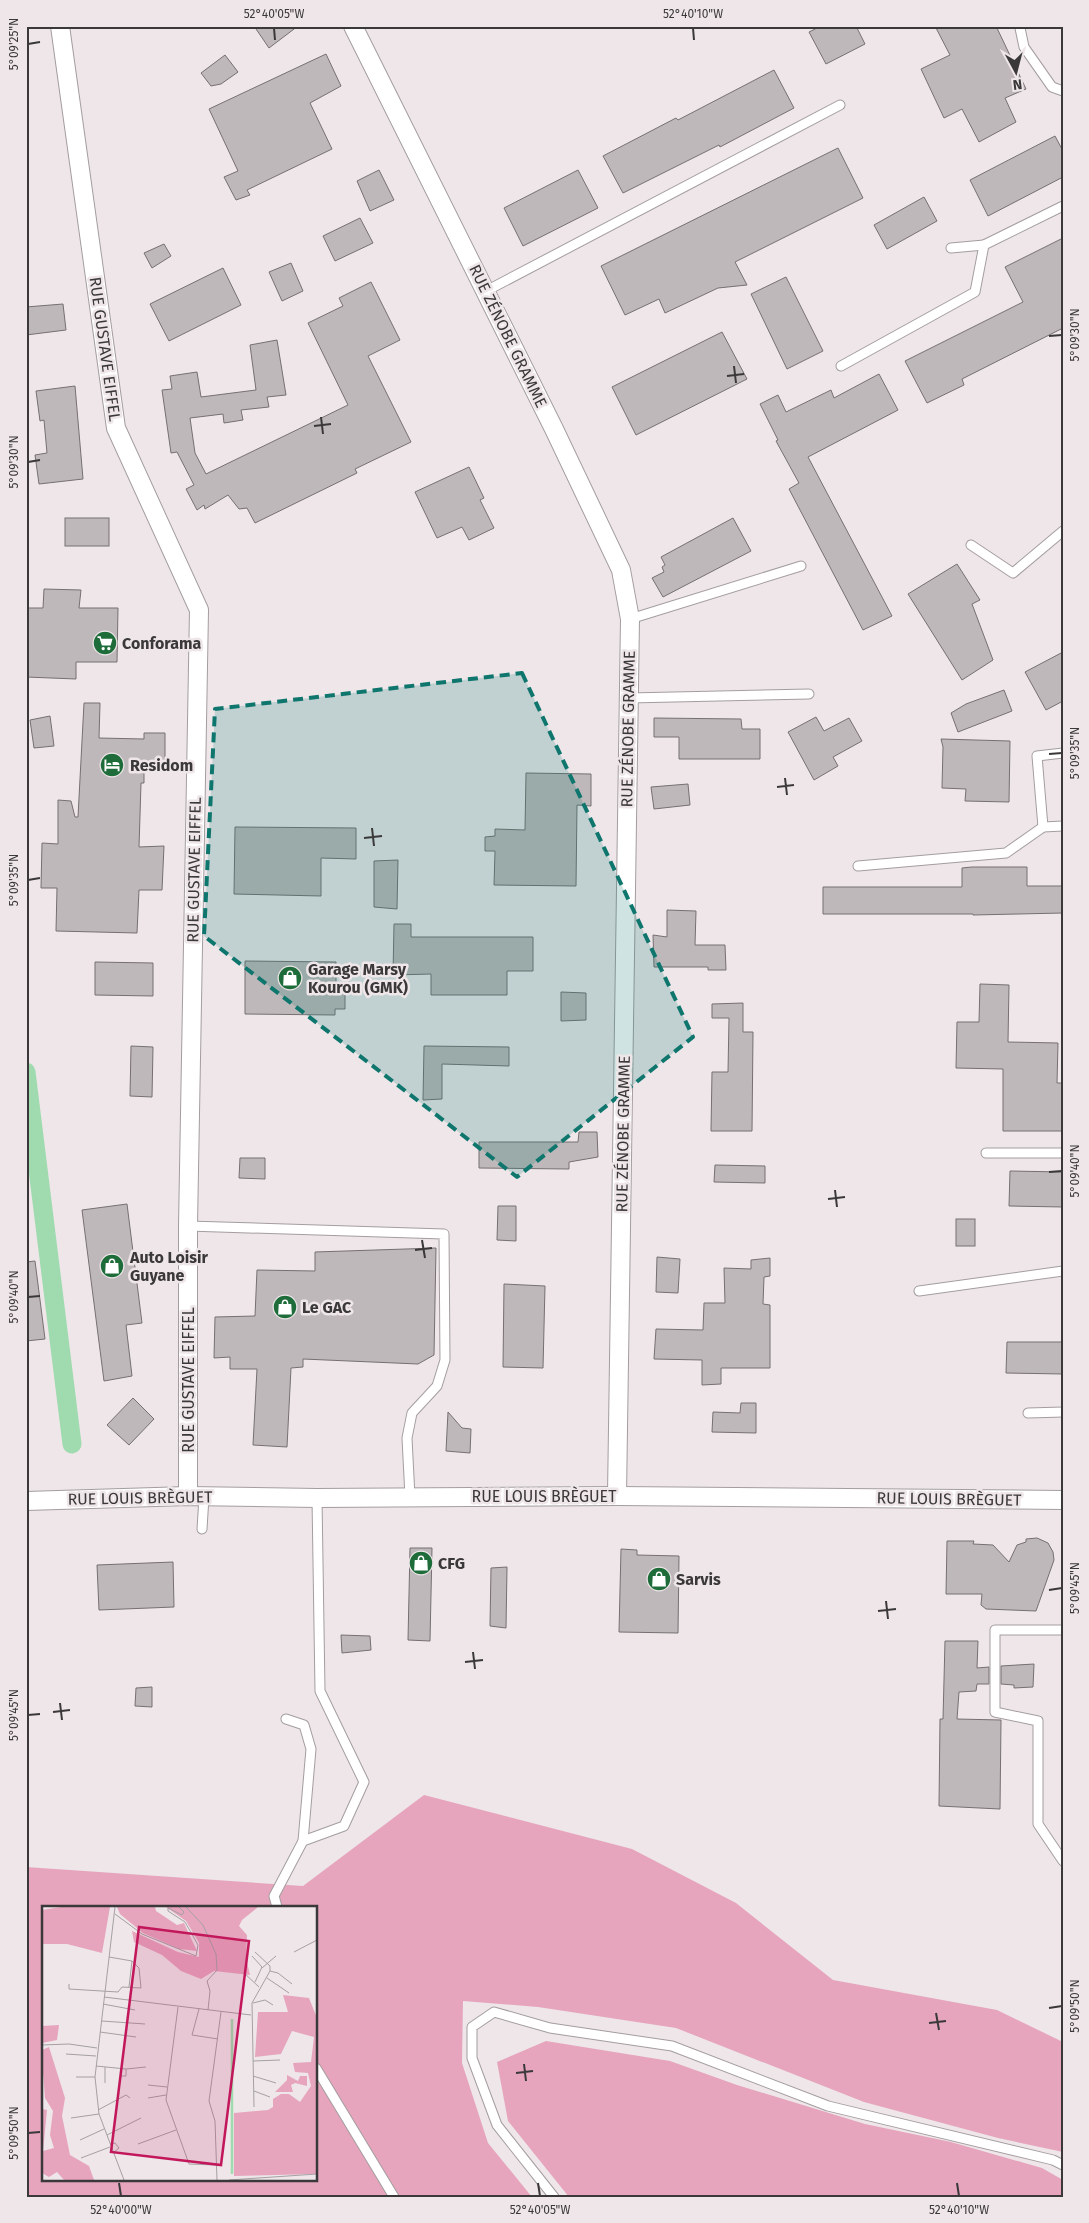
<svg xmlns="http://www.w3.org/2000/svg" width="1089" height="2223" viewBox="0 0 1089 2223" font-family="'Fira Sans',sans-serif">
<rect width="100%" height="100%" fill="#eee6e9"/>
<!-- green -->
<g fill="#e6a5bd" fill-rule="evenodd">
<path d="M424 1795 632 1849 736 1903 833 1980 997 2010 1063 2042V2152L998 2138 864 2102 676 2028 538 2007 463 2001 462 2063 488 2143 532 2197H26V1867L303 1886ZM44 1907H316V2179H44Z"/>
<polygon points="546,2041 670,2061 737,2085 865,2124 951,2142 1042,2168 1063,2180 1063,2197 569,2197 508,2121 497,2062"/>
</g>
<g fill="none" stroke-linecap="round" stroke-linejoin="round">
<!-- canal -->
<polyline stroke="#9fdbae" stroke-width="19" points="26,1072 72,1444"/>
</g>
<!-- building -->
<g fill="#bfb8ba" stroke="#767072">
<polygon points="254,26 298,26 269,48"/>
<polygon points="821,26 856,26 865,44 826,64 809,32"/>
<polygon points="935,26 996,26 1026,89 1005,98 1016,122 979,142 962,109 944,118 921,69 950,55"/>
<polygon points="326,54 341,86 310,103 332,149 247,190 250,195 236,200 224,177 238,171 209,109"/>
<polygon points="225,55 238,72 221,84 211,86 201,73"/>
<polygon points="774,70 794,108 720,147 719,145 623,193 603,156 676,118 678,120"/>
<polygon points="1055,136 1063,151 1063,177 988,216 970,180"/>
<polygon points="838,148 863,198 735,262 747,285 718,288 665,313 659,299 625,315 601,266"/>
<polygon points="379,170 394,200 370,211 357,181"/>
<polygon points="578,170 598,208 523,246 504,208"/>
<polygon points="924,197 937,221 887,249 874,225"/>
<polygon points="360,218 373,243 335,261 323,236"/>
<polygon points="1063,238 1063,328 962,379 964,385 927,403 905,361 1023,302 1005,267"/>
<polygon points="164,244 171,256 152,268 144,253"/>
<polygon points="291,263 303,291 282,301 269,272"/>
<polygon points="223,268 241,305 169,341 150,304"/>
<polygon points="786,277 823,351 787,369 751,294"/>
<polygon points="371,282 400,340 368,356 411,442 355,469 357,473 255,523 247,508 239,509 228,495 205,509 204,505 197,510 186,489 194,485 177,452 171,453 162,390 172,389 170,376 197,372 201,397 256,390 250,345 277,340 286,395 267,397 269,407 241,410 243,420 224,423 223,414 190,418 195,453 206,474 348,405 308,323 343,306 339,298"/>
<polygon points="63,304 66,330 26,335 26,307"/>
<polygon points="722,332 747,379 636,435 612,387"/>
<polygon points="879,374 898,410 808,457 892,616 863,630 789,489 799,483 776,441 778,440 760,404 778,395 786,412 831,390 834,398"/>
<polygon points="75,386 83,479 39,484 35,455 47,453 44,420 40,421 36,391"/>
<polygon points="469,467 484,498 480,500 494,528 469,540 462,527 437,538 415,492"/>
<rect x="65" y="518" width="44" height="28"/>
<polygon points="733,518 751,551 663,597 652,578 664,572 662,567 665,565 661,557"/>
<polygon points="957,564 980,600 972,604 993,660 962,680 908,594"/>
<polygon points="44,589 81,590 79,608 118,608 117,662 76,662 76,679 26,677 26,608 43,608"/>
<polygon points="1063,652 1063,701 1046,710 1025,672"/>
<polygon points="1004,690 1012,711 958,732 951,713 966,704"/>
<polygon points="84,703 100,703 99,738 144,739 144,733 165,733 165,772 144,771 144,783 141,783 139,847 164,846 162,890 139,890 137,933 56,931 57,888 41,888 42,843 58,844 58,800 71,801 75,817 78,817"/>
<polygon points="50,716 54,746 34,748 30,720"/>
<polygon points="816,717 824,731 849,718 862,741 833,757 838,766 814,780 788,732"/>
<polygon points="654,718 741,719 742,729 760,729 760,759 679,759 679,737 654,737"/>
<polygon points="941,739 1010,741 1009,802 965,801 966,789 942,788 943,747"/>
<polygon points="526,773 591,774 591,806 577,805 576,886 494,885 495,851 485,851 485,837 495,836 495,829 525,830"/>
<polygon points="688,784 690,805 654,809 651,787"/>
<polygon points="235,827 356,828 356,859 321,858 321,896 234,894"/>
<polygon points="398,860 397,909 374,907 374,861"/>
<polygon points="972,867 1027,867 1027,886 1063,886 1063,913 973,915 973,914 823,914 823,887 962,887 962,868"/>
<polygon points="667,910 696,911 695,945 725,945 726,970 708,970 708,967 654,967 653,935 667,937"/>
<polygon points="394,924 411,924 411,937 533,937 533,971 507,971 507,995 431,995 431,974 393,975"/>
<polygon points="245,961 336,962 336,994 345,992 345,1009 335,1009 335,1015 245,1014"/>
<polygon points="95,962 153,963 153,996 95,995"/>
<polygon points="980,984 1009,985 1008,1042 1058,1043 1057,1083 1063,1083 1063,1131 1003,1131 1003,1069 956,1068 957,1022 979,1022"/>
<polygon points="561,992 586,993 586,1020 561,1021"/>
<polygon points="743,1003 743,1032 753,1032 752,1131 711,1131 712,1072 728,1072 729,1018 712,1018 712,1004"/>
<polygon points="131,1046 153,1047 152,1097 130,1096"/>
<polygon points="424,1046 509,1047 509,1066 442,1064 442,1099 423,1100"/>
<polygon points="579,1132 597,1132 598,1157 569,1162 569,1169 479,1168 479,1142 578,1142"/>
<polygon points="240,1158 265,1158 265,1179 239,1178"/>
<polygon points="715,1165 765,1166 765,1183 714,1182"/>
<polygon points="1010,1171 1063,1172 1063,1207 1009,1206"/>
<polygon points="127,1204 142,1323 126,1325 132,1376 104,1381 82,1210"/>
<polygon points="498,1206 516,1206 516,1241 497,1240"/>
<rect x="956" y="1219" width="19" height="27"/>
<polygon points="436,1248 434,1355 418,1364 303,1359 303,1367 291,1368 287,1447 253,1445 257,1369 230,1369 230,1357 214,1358 215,1317 255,1316 257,1270 315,1271 315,1252"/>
<polygon points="657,1257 680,1259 678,1293 656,1292"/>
<polygon points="770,1258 770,1276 764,1277 763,1304 770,1305 770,1368 721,1368 721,1384 702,1385 702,1360 654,1359 656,1329 703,1330 704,1303 725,1303 724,1268 751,1269 751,1260"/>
<polygon points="35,1261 45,1339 26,1341 26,1262"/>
<polygon points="504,1284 545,1286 543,1368 503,1367"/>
<polygon points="1007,1342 1063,1342 1063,1374 1006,1373"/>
<polygon points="133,1398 154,1419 129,1445 107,1425"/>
<polygon points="741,1403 756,1403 756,1433 712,1432 713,1412 740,1413"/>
<polygon points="448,1412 462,1428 471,1429 470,1453 446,1451"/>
<polygon points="1037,1538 1048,1543 1053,1552 1054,1560 1036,1611 986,1609 981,1605 982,1594 946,1594 947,1541 974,1541 973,1544 993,1545 1009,1562 1017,1545 1026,1542 1026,1539"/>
<polygon points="410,1548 432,1548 430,1641 408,1640"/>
<polygon points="621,1549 637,1550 637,1555 679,1556 678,1633 619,1632"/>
<polygon points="173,1562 174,1607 99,1610 97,1565"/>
<polygon points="507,1567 506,1628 490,1626 491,1568"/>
<polygon points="341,1635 370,1636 371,1650 342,1653"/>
<polygon points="945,1641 978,1641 977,1668 989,1667 989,1684 977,1684 976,1691 959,1692 957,1719 1001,1720 1000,1809 939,1806 940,1719 943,1719"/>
<polygon points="1034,1664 1033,1687 1014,1688 1014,1685 1001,1684 1001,1666"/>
<polygon points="152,1687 152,1707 135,1706 136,1688"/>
</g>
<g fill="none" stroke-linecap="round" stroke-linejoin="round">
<!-- lane casing -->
<g stroke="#a49d9f" stroke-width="11">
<g id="lane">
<polyline points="1021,26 1020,28 1024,47 1052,87 1063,91"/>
<polyline points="951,248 984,245"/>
<polyline points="486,291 840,105"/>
<polyline points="841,366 975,292 984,245 1063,206"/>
<polyline points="971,545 1013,573 1063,531"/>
<polyline points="630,619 801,566"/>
<polyline points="629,698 809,694"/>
<polyline points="1063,753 1037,756 1043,827 1063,826"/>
<polyline points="858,866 1006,853 1043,827"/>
<polyline points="986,1153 1063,1153"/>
<polyline points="188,1226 444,1234 445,1360 437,1386 412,1413 407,1438 410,1497"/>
<polyline points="919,1291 1063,1271"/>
<polyline points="1028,1413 1063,1412"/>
<polyline points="202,1529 204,1497"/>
<polyline points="1063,1630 995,1630 995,1712 1038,1721 1038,1824 1063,1861"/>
<polyline points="286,1719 304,1725 311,1749 303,1841"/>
<polyline points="277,1907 274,1896 303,1841 344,1826 364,1782 320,1691 317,1498"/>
<polyline points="316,2068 394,2197"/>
<polyline points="554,2197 497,2125 472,2058 472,2027 494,2012 550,2028 672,2046 828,2106 1053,2160 1063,2165"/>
</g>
</g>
<!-- street casing -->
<g stroke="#a49d9f" stroke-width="20">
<g id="street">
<polyline points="60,26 116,428 199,610 188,1226 188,1496"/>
<polyline points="353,26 554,429 621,570 630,619 617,1496"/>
<polyline points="26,1501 188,1496 317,1498 617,1496 1063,1500"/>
</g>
</g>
<!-- lane -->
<use href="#lane" stroke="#fff" stroke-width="9"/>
<!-- street -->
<use href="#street" stroke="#fff" stroke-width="18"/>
</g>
<!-- marked area -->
<path fill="#0f766e" fill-opacity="0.2" stroke="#0f766e" stroke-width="4" stroke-dasharray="10 6" stroke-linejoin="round" d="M522 673 693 1037 517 1177 204 936 215 709Z"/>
<!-- ticks -->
<path fill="none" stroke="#3b3839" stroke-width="2" d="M274 28 275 40M693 28 694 40M28 44 40 42M1049 336 1062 335M734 366 736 383M727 376 744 374M321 417 323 434M314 426 331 424M28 462 40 460M1049 754 1062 753M785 778 787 795M777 787 794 785M372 828 374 846M364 838 382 836M28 880 40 878M1049 1172 1062 1171M835 1190 837 1207M828 1199 845 1197M422 1240 425 1258M415 1250 432 1248M28 1297 40 1296M1049 1590 1062 1588M886 1601 888 1619M878 1611 896 1609M473 1652 475 1669M465 1662 483 1660M60 1703 62 1720M53 1712 70 1710M28 1715 40 1714M1049 2008 1062 2006M936 2013 939 2030M929 2023 946 2021M524 2064 526 2081M516 2073 533 2071M28 2133 40 2132M119 2183 121 2196M538 2183 540 2196M957 2183 959 2196"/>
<!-- icons -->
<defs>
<g id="supermarket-disc" transform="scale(1.25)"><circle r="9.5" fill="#1f6c3b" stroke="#eee6e9"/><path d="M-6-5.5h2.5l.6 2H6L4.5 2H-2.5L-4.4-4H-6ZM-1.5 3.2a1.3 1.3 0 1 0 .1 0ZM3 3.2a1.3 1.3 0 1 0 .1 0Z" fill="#fff"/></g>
<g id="hotel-disc" transform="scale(1.25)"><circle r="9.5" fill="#1f6c3b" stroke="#eee6e9"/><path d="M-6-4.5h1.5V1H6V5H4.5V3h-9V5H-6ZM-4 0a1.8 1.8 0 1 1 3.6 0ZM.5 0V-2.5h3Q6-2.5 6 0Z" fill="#fff"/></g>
<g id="shop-disc" transform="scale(1.25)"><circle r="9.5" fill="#1f6c3b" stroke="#eee6e9"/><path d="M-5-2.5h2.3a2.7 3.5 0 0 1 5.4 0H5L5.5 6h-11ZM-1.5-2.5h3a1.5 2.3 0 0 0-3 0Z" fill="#fff"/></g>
</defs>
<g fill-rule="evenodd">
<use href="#supermarket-disc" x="105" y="643"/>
<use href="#hotel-disc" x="112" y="765"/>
<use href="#shop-disc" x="290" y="978"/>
<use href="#shop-disc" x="112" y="1266"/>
<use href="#shop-disc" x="285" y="1307"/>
<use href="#shop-disc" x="421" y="1563"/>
<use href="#shop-disc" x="659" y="1579"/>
</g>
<g text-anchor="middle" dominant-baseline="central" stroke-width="5" stroke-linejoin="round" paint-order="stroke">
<!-- street labels -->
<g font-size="16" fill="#3b3839" stroke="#eee6e9">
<text transform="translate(508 336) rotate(64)">RUE ZÉNOBE GRAMME</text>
<text transform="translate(105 349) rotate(82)">RUE GUSTAVE EIFFEL</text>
<text transform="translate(628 729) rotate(-89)">RUE ZÉNOBE GRAMME</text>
<text transform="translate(194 870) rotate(-89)">RUE GUSTAVE EIFFEL</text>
<text transform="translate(623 1134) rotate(-89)">RUE ZÉNOBE GRAMME</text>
<text transform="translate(188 1380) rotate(-90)">RUE GUSTAVE EIFFEL</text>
<text x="544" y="1496">RUE LOUIS BRÈGUET</text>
<text transform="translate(140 1498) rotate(-1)">RUE LOUIS BRÈGUET</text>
<text transform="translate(949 1499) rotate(1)">RUE LOUIS BRÈGUET</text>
</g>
<!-- poi labels -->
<g font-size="16" font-weight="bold" fill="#3b3839" stroke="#eee6e9" text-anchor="start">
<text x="122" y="643">Conforama</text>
<text x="130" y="765">Residom</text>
<text x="308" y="969">Garage Marsy<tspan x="308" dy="18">Kourou (GMK)</tspan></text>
<text x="130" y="1257">Auto Loisir<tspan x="130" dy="18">Guyane</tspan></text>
<text x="302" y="1307">Le GAC</text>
<text x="438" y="1563">CFG</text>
<text x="676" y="1579">Sarvis</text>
</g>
</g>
<!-- overview -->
<g transform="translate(42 1906)">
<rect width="275" height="275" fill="#eee6e9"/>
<path d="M19 1H68L60 47 25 38H0V4ZM75 1H113L114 5 135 19 142 17 155 45 137 43 101 27 78 8ZM124 1H216L200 14 197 20 205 29 204 52 208 69 172 65 159 73 139 65 120 49 92 36 90 25 136 46 157 51V37L144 15ZM241 89 267 92 275 112V268L192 270V207L226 204 231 201V193L239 188H247L258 196 269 180 266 167 253 166 251 157 269 156 272 131 250 125 239 148 213 151 216 106H246ZM17 119 15 134 0 137V120ZM7 141 23 192 20 210 28 249 47 260 52 274H22L15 266 7 271 0 267V203L5 204 1 245 12 242 8 229 11 205 3 192 0 153V144ZM245 169 256 175 258 170H265V180L253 177 249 179 251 186H233L245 174Z" fill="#e6a5bd"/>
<path fill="none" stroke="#9fdbae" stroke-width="2.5" d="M190 113V268"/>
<path fill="none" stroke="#a6a0a3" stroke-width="1" d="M73 1 53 171 57 208 82 274M144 1 161 19 174 48 175 64 165 75 168 85 166 104M73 8 100 28 154 50 156 39 143 16 126 5V2L140 9 142 6 137 1M213 46 228 60V65L236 67 250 78M252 46 275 34M210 50 220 61 213 76M67 51 90 55M220 62 234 50M201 66 217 81M225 72 247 87M27 78V83L76 86 80 81 99 82 97 62 90 55 87 81M62 91 209 109M211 97 223 94 231 99M61 98 93 104M136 101 124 194 147 258 174 259M157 103 150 129 176 133M60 115 103 118M58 126 94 131M0 139 27 138 55 142M24 148 54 150M211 155 238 154M54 160 84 163V170H79M84 163 104 161M211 170 234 177M34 171H53M63 177V161M106 179 125 181M212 185 228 191M106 192 124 189M212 201 210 97 228 65M56 204 84 189 88 192M29 212 57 208M65 229 99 212M38 234 62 223M68 238 73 237 77 242 71 247M96 238 134 224M39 252 68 241M175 274 173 215 167 195 179 106M187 274 275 268"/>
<path fill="#c2185b" fill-opacity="0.15" stroke="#c2185b" stroke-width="2.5" d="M97 21 207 35 179 259 69 246Z"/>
<rect width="275" height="275" fill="none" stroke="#3b3839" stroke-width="2.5"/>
</g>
<!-- border -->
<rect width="1089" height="2223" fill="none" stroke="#eee6e9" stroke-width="55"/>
<!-- north arrow -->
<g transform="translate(1016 72) rotate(173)" stroke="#eee6e9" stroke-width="4" paint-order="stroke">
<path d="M0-4L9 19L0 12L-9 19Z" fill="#3b3839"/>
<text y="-8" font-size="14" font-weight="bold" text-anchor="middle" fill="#3b3839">N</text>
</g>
<rect x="28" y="28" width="1034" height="2168" fill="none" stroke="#3b3839" stroke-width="2"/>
<g font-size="12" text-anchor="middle" fill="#3b3839">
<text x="274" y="18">52°40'05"W</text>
<text x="693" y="18">52°40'10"W</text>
<text transform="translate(14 44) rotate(-90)" y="4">5°09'25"N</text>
<text transform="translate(1075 335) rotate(-90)" y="4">5°09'30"N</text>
<text transform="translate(14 462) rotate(-90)" y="4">5°09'30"N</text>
<text transform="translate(1075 753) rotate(-90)" y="4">5°09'35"N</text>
<text transform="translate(14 880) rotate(-90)" y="4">5°09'35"N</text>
<text transform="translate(1075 1171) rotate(-90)" y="4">5°09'40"N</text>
<text transform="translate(14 1297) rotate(-90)" y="4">5°09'40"N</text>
<text transform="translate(1075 1588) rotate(-90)" y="4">5°09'45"N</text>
<text transform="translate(14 1715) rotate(-90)" y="4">5°09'45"N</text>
<text transform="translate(1075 2006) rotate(-90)" y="4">5°09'50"N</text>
<text transform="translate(14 2133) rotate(-90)" y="4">5°09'50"N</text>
<text x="121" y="2214">52°40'00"W</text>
<text x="540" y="2214">52°40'05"W</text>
<text x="959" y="2214">52°40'10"W</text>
</g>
</svg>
